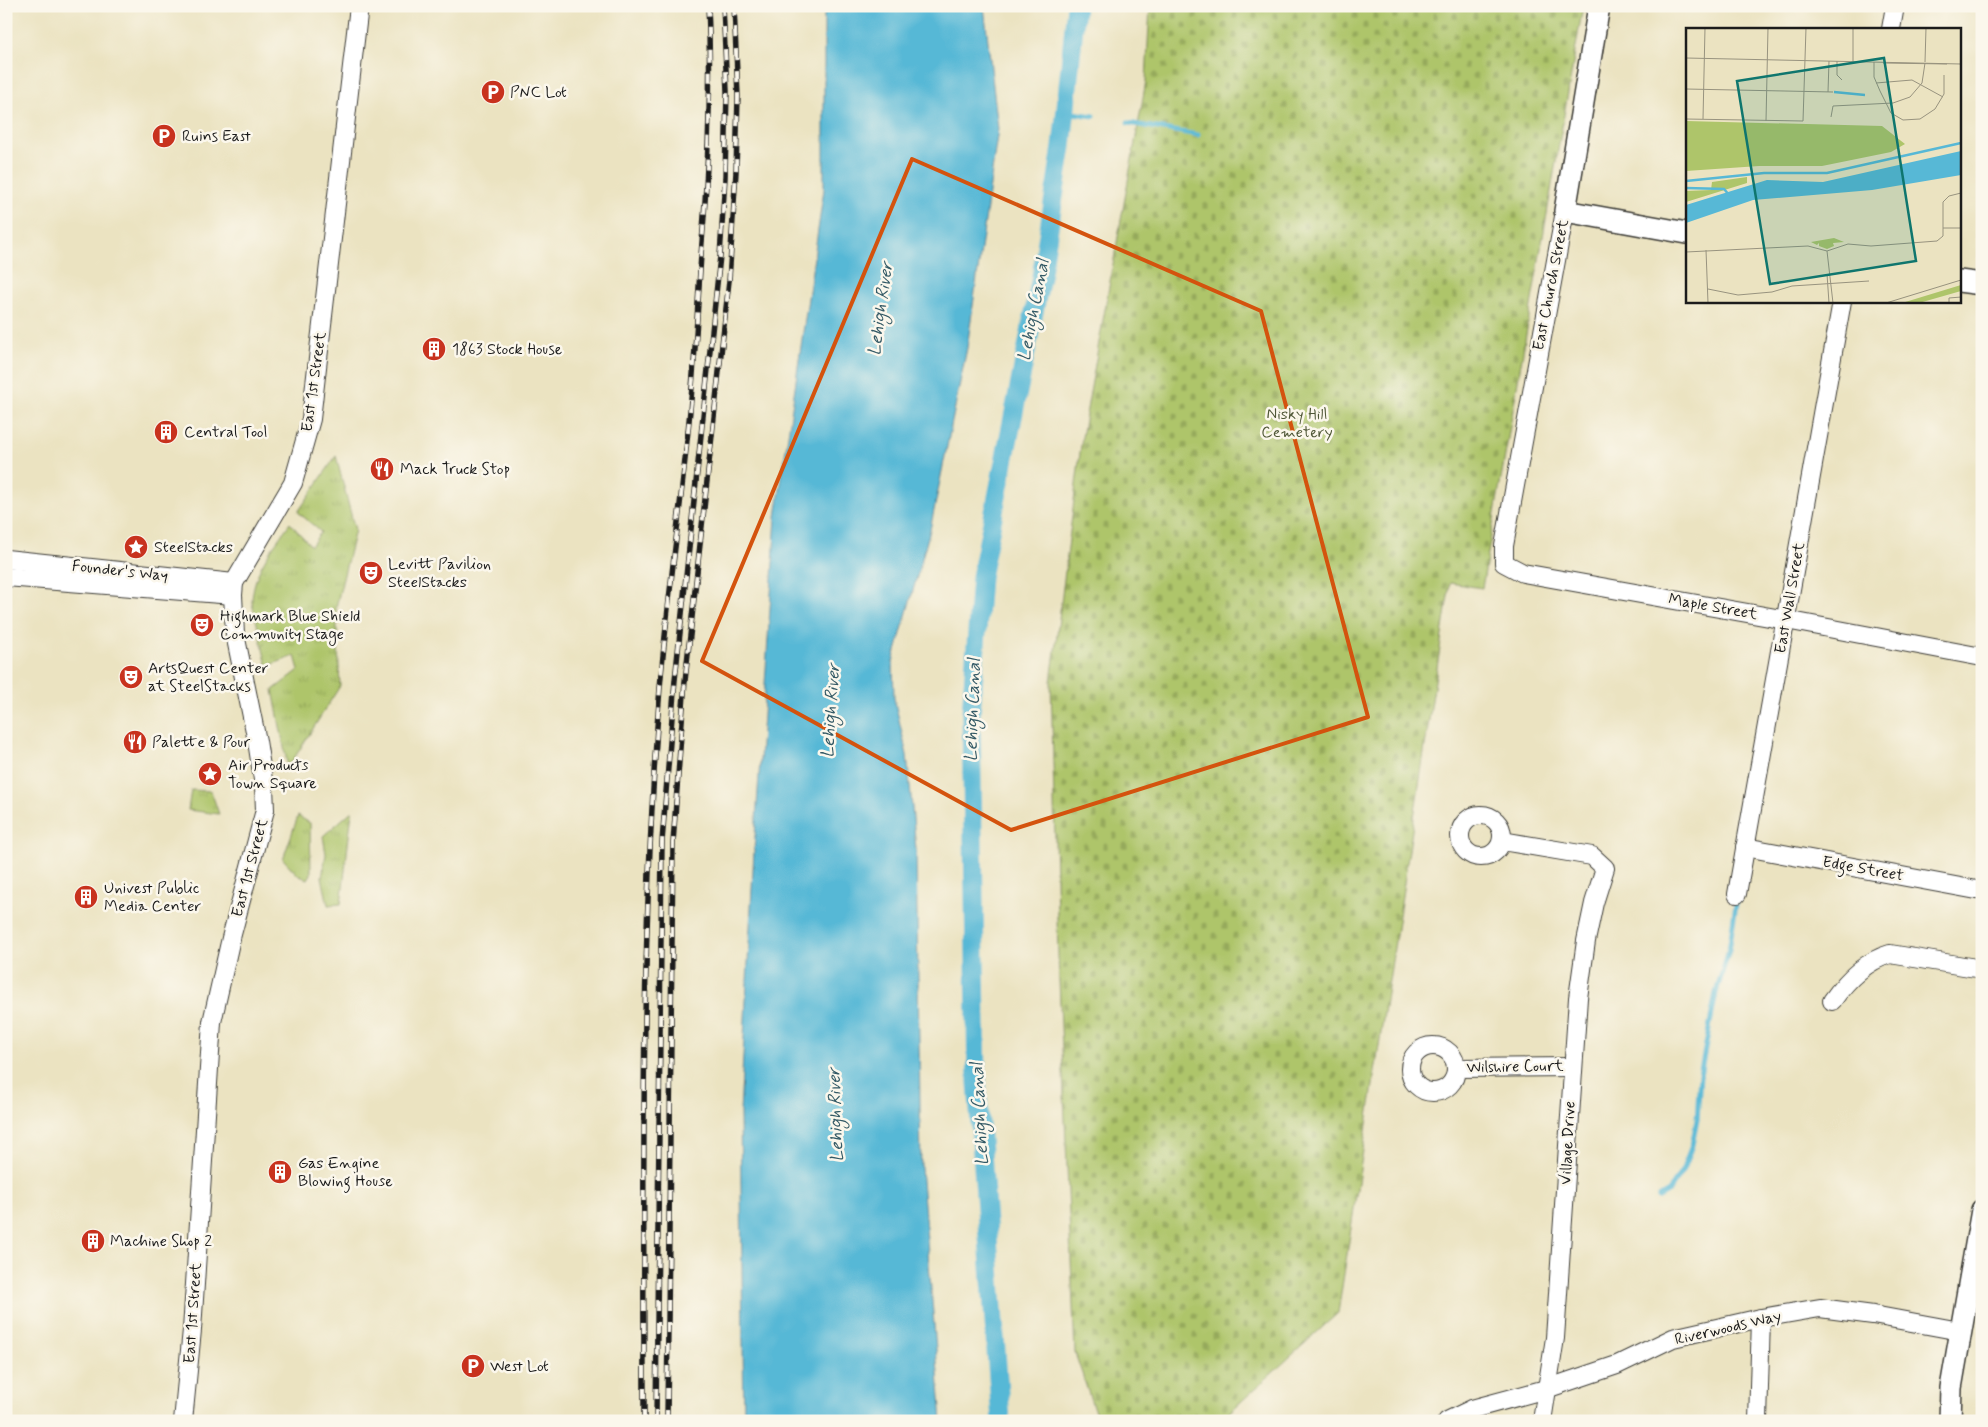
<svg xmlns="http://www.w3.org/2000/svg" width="1988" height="1427" viewBox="0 0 1988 1427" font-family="Mynerve,sans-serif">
<defs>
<pattern id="grass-tufts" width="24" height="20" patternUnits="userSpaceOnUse" patternTransform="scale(1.25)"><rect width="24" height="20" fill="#aec56a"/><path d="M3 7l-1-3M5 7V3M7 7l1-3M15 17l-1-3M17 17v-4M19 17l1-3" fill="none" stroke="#95a95b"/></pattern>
<pattern id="cemetery-stones" width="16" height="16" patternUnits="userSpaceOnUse" patternTransform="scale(1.25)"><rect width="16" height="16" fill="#aec56a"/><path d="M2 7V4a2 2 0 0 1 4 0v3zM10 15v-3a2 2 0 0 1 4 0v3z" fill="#95a95b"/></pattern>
</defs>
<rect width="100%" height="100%" fill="#fbf7ec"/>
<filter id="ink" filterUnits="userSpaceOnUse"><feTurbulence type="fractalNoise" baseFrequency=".02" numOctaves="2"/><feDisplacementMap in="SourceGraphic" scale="10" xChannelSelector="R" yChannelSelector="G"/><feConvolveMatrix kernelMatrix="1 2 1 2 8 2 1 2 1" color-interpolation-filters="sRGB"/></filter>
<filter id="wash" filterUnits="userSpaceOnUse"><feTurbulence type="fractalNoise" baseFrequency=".0096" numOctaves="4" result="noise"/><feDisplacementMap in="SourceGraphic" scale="20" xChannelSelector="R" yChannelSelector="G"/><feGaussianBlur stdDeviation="1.12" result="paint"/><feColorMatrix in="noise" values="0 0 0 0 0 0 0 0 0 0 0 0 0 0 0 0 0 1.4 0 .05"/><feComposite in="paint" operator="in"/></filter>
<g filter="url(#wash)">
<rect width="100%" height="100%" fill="#ebe3c1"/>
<!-- grass -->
<g fill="url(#grass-tufts)" stroke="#657043">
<path d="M336 456 355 530 336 607 340 686 288 768 273 690 299 670 295 656 267 666 252 603C252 572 273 547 290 523L311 546 321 532 298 512Z"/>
<polygon points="191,790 211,791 219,814 188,810"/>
<polygon points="352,811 341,904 328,905 322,877 326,854 323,836"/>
<polygon points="298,816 310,823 311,874 308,879 299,876 283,859"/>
</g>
<!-- cemetery -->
<polygon fill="url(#cemetery-stones)" stroke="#657043" points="1150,6 1583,6 1482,588 1450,583 1338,1313 1220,1421 1098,1421 1075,1353 1058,956 1051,682 1082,437 1146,81"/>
<!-- water -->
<polygon fill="#57b8d6" stroke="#3a6a79" points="824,6 984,6 998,129 967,348 930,530 893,662 894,698 907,755 916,849 921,1168 942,1421 744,1421 740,1112 754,851 776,517 824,189"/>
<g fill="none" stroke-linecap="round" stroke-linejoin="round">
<!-- stream -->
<g stroke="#57b8d6" stroke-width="5">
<polyline points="1066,112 1094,116"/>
<polyline points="1128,123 1198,135"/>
<polyline points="1659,1197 1669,1191 1683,1169 1692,1145 1697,1120 1700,1075 1716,993 1729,950 1737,897"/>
</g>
<!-- canal -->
<polyline stroke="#57b8d6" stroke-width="19" points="1001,1421 977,1082 971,714 981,577 1042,272 1062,147 1076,6"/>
</g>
</g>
<g filter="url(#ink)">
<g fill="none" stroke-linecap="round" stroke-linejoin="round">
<!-- minor casing -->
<g stroke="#3b3a35" stroke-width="20">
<g id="minor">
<polyline points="1891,29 1895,6"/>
<polyline points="1565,211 1504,546 1504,563 1523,573 1786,620 1982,657"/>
<polyline points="6,559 234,583"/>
<polyline points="6,577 233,595"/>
<circle cx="1481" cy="836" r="21"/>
<polyline points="1502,841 1592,856 1605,868 1594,903 1586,941 1578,998 1555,1338 1542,1421"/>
<polyline points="1745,847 1982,891"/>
<polyline points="1737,894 1842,301"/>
<path d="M1832 1001C1846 981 1866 961 1890 954L1982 969"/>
<circle cx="1433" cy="1069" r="23"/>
<polyline points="1457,1068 1573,1067"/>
<polyline points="183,1421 192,1330 212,1022 231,938 265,810 264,786 257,741 235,634 233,595 234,583 293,483 311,419 359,6"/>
<polyline points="1447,1421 1472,1409 1546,1389 1617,1365 1673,1338 1761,1318 1820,1308 1873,1315 1960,1331"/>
<polyline points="1758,1421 1761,1318"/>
</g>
</g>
<!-- tertiary casing -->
<g stroke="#3b3a35" stroke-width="24">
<g id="tertiary">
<polyline points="1599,6 1565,211 1687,233"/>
<polyline points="1959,281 1982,284"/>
<polyline points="1950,1421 1951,1388 1982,1210"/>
</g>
</g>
<!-- minor -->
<use href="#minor" stroke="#fff" stroke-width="18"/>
<!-- tertiary -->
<use href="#tertiary" stroke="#fff" stroke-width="21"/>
<!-- rail casing -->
<g stroke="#1c1c1c" stroke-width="5.5">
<g id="rail">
<path d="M644 1421C644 1176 640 931 660 688 667 605 679 522 687 440 694 379 697 317 701 255 708 172 712 89 708 6"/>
<polyline points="656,1421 662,842 675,680 720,256 725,178 727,91 723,6"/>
<polyline points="667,1421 673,843 685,681 729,281 736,172 738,96 734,6"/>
</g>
</g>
<!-- rail -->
<use href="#rail" stroke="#fbf7ec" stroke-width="4" stroke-dasharray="11" stroke-linecap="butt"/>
</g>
</g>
<!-- marked area -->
<path fill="none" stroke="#d4530e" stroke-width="4" stroke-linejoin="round" d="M912 159 1261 311 1368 717 1011 830 702 661Z"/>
<!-- icons -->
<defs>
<g id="parking-disc" transform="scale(1.25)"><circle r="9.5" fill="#c8321e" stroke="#fbf7ec"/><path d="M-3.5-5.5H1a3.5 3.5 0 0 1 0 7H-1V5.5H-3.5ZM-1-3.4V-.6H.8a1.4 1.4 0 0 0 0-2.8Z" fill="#fff"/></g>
<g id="building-disc" transform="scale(1.25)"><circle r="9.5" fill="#c8321e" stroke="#fbf7ec"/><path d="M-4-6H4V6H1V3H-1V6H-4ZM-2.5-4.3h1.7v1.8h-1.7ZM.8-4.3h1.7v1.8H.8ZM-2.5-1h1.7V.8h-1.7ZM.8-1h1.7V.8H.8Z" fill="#fff"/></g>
<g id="restaurant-disc" transform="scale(1.25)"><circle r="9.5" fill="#c8321e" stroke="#fbf7ec"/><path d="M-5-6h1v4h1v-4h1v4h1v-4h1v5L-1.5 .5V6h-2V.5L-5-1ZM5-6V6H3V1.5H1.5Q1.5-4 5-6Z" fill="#fff"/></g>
<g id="sight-disc" transform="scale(1.25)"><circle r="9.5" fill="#c8321e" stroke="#fbf7ec"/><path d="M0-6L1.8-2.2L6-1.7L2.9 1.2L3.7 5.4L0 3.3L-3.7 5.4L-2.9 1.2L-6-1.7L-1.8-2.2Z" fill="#fff"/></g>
<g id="theatre-disc" transform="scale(1.25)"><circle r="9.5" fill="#c8321e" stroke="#fbf7ec"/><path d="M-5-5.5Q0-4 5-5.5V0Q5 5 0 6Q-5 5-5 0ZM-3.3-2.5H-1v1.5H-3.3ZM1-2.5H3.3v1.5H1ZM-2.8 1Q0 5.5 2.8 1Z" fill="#fff"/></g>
</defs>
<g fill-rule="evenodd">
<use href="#parking-disc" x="493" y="92"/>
<use href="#parking-disc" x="164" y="136"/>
<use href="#building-disc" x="434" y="349"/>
<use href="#building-disc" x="166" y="432"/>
<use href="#restaurant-disc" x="382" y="469"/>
<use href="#sight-disc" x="136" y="547"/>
<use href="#theatre-disc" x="371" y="573"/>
<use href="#theatre-disc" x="202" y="625"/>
<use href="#theatre-disc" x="131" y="677"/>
<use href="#restaurant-disc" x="135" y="742"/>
<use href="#sight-disc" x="210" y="774"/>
<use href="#building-disc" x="86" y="897"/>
<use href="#building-disc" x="280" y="1172"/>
<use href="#building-disc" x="93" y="1241"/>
<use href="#parking-disc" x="473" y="1366"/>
</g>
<g text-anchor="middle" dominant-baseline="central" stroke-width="5" stroke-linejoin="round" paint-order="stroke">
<!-- poi labels -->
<g font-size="16" fill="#1c1c1c" stroke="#fbf7ec" text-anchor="start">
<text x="510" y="92">PNC Lot</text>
<text x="182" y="136">Ruins East</text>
<text x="452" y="349">1863 Stock House</text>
<text x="184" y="432">Central Tool</text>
<text x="400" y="469">Mack Truck Stop</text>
<text x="154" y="547">SteelStacks</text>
<text x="388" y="564">Levitt Pavilion<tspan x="388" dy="18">SteelStacks</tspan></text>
<text x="220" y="616">Highmark Blue Shield<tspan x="220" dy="18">Community Stage</tspan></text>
<text x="148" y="668">ArtsQuest Center<tspan x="148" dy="18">at SteelStacks</tspan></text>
<text x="152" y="742">Palette &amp; Pour</text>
<text x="228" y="765">Air Products<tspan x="228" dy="18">Town Square</tspan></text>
<text x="104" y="888">Univest Public<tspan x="104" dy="18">Media Center</tspan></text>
<text x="298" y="1163">Gas Engine<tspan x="298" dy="18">Blowing House</tspan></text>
<text x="110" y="1241">Machine Shop 2</text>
<text x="490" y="1366">West Lot</text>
</g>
<!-- street labels -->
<g font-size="16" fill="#1c1c1c" stroke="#fbf7ec">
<text transform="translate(1551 285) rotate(-79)">East Church Street</text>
<text transform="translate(314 382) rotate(-82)">East 1st Street</text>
<text transform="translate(120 571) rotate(6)">Founder's Way</text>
<text transform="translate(1790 598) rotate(-80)">East Wall Street</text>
<text transform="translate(1713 607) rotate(10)">Maple Street</text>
<text transform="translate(250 868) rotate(-75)">East 1st Street</text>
<text transform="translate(1863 869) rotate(10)">Edge Street</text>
<text transform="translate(1515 1067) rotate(-1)">Wilshire Court</text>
<text transform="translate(1568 1143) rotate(-87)">Village Drive</text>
<text transform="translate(193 1313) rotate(-86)">East 1st Street</text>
<text transform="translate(1728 1328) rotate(-13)">Riverwoods Way</text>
</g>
<!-- park labels -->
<g font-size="16" fill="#4f5737" stroke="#fbf7ec">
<text x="1297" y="414">Nisky Hill<tspan x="1297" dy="18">Cemetery</tspan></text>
</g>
<!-- water labels -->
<g font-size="18" font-style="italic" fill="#345a66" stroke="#fbf7ec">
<text transform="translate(881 309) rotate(-82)">Lehigh River</text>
<text transform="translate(1034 310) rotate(-79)">Lehigh Canal</text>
<text transform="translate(973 710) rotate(-88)">Lehigh Canal</text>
<text transform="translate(831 711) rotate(-86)">Lehigh River</text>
<text transform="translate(980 1114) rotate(-93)">Lehigh Canal</text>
<text transform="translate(836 1115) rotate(-92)">Lehigh River</text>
</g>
</g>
<!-- overview -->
<g transform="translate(1686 28)">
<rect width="275" height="275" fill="#ebe3c1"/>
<path d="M148 210 158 214 147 215 148 218 141 221 133 218V215L131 217 125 214Z" fill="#aec56a"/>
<path d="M0 93 196 98 219 116 205 124 136 138H73L0 143Z" fill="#aec56a"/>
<path d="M61 149V155L0 174V163L25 162 26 154ZM275 257V263L233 275H216Z" fill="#aec56a"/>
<path d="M275 123V147L186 162 67 172 0 195V177L81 152 137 154Z" fill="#57b8d6"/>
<path fill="none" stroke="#57b8d6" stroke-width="2.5" d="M148 64 179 67M0 153 78 145H141L275 115M0 160 38 161 44 168"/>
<path fill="none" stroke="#98937f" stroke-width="1" d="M0 30 275 36M151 33V47L156 52M167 34V0M188 34V49L194 63 205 85 217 92 234 91 249 81 258 66V47M239 34 240 0M197 35 261 36M190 55 226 52 257 69M0 61 147 64M142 64 143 33M145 89 147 78 207 75 224 69 236 55 239 35M0 91 117 93 120 0M17 91 19 0M80 93 82 0M257 200H275M20 222 22 275M141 223 147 275M0 224 122 218 141 223 162 216 185 218 251 213 257 208V174L263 168 275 165M141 246 143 275M22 261 52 267 86 264 106 258 183 253M200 275 275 252M263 275V270L275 269"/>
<path fill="#0f766e" fill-opacity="0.15" stroke="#0f766e" stroke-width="2.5" d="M198 30 230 233 84 256 51 53Z"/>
<rect width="275" height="275" fill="none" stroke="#1c1c1c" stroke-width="2.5"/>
</g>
<!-- margin -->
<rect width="1988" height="1427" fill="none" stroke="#fbf7ec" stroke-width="25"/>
</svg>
